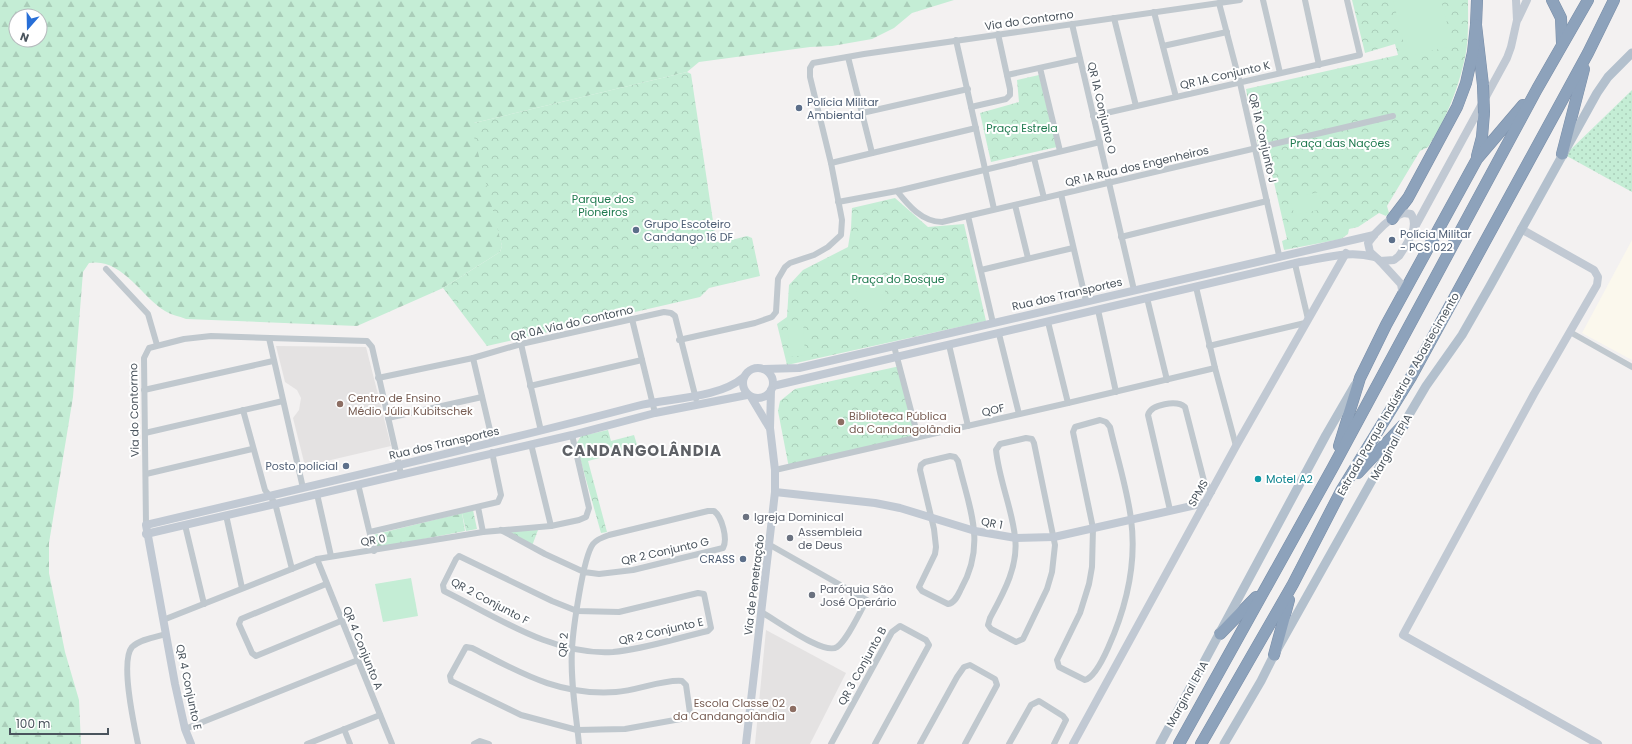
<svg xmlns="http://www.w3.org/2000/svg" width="1632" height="744" viewBox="0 0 1632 744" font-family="Poppins,sans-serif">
<defs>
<pattern id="grass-dots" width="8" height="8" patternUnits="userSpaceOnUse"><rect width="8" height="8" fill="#c4edd5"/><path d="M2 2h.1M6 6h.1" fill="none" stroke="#aacdb9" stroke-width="1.8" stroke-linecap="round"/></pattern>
<pattern id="forest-firs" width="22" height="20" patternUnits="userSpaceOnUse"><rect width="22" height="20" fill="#c4edd5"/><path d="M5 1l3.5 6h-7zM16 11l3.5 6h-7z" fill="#aacdb9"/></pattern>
<pattern id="park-crowns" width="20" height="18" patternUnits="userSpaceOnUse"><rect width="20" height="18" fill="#c4edd5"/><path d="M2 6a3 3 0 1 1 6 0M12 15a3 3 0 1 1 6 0" fill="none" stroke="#aacdb9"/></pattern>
</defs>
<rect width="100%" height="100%" fill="#f3f1f1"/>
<!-- commercial -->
<polygon fill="#fbf8ed" points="1632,240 1632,360 1582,333"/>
<!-- education -->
<g fill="#e4e2e2">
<polygon points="276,346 366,347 391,446 305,466 293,418 299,410 301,398 297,390 285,382"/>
<polygon points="766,630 846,673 810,744 755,744"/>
</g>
<!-- grass -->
<polygon fill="url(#grass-dots)" points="1632,90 1632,192 1565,155"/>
<!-- forest -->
<g fill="url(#forest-firs)" fill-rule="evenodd">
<path d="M0 0H954L912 13 894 28 872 39 832 46 810 47 699 62 687 72 474 123 502 246 500 252 443 288 357 326 186 319C179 316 171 315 165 311 141 296 121 257 89 263L83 272 73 397 49 543V573L65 652 79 700 81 744H0ZM16 16H40V40H16Z"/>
<polygon points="462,513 465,531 377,548 373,535"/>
</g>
<!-- park -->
<g fill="url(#park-crowns)">
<path d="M1352 0H1468C1468 20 1469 43 1464 62 1457 92 1445 121 1428 147L1420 151 1387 206 1389 213 1386 216 1379 213 1358 227 1349 229 1348 234 1341 239 1284 250 1282 241 1287 239 1269 161 1262 160 1257 140 1263 137 1256 105 1248 100 1246 89 1398 55 1395 44 1365 53Z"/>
<polygon points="687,72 691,74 716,241 720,243 747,236 752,238 760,276 709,288 700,297 487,346 443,288 500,252 502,246 472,129 474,123"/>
<polygon points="1039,75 1057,147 991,162 980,113 1019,102 1017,80"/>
<polygon points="895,198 928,227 964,224 986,321 787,365 777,324 787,317 789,285 803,270 848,247 851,228 852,208"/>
<polygon points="900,366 919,435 789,468 778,411 780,401 795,389"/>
<polygon points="608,430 611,441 634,435 638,448 588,461 607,532 601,533 576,444 581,436"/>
<polygon points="473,510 477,529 466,531 462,513"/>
<polygon points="538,530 532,546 507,531"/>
</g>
<!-- pitch -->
<g fill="#c4edd5">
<polygon points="1393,0 1441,0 1453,46 1407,56"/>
<polygon points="1319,192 1323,209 1294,215 1291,198"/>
<polygon points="881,266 887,303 859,307 853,270"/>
<polygon points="803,320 805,355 790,357 787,321"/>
<polygon points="411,578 418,616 383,622 375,584"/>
</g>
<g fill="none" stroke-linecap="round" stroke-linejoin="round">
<!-- highway casing -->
<g stroke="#788da7" stroke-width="12">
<g id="highway">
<polyline points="1477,0 1476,25 1483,85"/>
<polyline points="1552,0 1561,18 1562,43"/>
<polyline points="1562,154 1584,69"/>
<polyline points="1477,156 1482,137 1484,113"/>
<polyline points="1392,219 1408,198 1457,107 1466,83 1473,52 1476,25"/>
<polyline points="1339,446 1360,378 1386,325 1477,159 1523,105"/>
<polyline points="1358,473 1403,425"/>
<polyline points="1220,634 1256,597"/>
<polyline points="1274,655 1289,600"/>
<polyline points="1179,744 1333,467 1537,89 1588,0"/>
<polyline points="1201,744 1293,584 1341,491 1411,377 1588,53 1614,0"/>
</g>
</g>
<!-- street -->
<g stroke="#c0c8ce" stroke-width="6">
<polyline points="1263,0 1280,73"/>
<polyline points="1305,0 1319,65"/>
<polyline points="1219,3 1240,83 1279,255"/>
<polyline points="1154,12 1176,97"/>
<polyline points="1114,18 1136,106"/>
<polyline points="1072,24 1134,290"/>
<polyline points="956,40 994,209"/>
<polyline points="1163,46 1227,32"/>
<polyline points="848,57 872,153"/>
<polyline points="1040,68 1060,151"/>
<polyline points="1007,75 1080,59"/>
<polyline points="971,107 1006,99 1010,95 1010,89 998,34"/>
<polyline points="862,113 968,89"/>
<polyline points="1093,116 1360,55 1347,0"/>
<polyline points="1034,158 1044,198"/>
<polyline points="831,163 976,128"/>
<path d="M897 191C908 205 922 222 942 222L1393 116"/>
<polyline points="1061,194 1086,301"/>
<polyline points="838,202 897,191 1100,142"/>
<polyline points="1015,205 1028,258"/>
<polyline points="968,216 993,323"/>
<polyline points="1121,237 1267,201"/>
<polyline points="1295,264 1308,319"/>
<polyline points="106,269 148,314 157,345"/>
<polyline points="981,270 1073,248"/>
<polyline points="1196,287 1215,368 1236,446"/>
<polyline points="1147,298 1167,380"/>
<polyline points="1098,310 1116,392"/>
<polyline points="632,319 655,413"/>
<polyline points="1048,322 1068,403"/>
<polyline points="1570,332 1632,367"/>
<polyline points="999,334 1019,414"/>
<polyline points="269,338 303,488"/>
<polyline points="679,340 755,323 772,317 776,312 778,279 785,267 790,263 814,255 828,247 841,235 842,220 831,163 810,77 810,68 813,63 864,54 1240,0"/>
<polyline points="521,344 541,431"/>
<polyline points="949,345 968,426"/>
<polyline points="894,346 918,437"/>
<polyline points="1209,346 1305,323"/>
<polyline points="473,358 493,443"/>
<polyline points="378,378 473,358 521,344 664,312 671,313 675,316 696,399"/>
<polyline points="530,386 642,360"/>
<polyline points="144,390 273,361"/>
<polyline points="243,410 265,490 275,503 292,569"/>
<polyline points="388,418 482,397"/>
<path d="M1100 420 1106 422 1110 427C1117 457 1127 488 1131 519 1137 563 1126 608 1108 648 1104 657 1095 677 1085 680L1059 667 1057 660 1080 613 1089 584 1092 567 1093 528 1073 432 1075 427Z"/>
<polyline points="145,433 283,401"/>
<path d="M1026 438 1032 439 1034 443 1055 545 1052 572 1047 589 1023 639 1016 642 991 629 988 625 990 618C1003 594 1019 566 1015 537 1012 508 999 480 996 450L1000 444Z"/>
<polyline points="531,444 551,526"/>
<path d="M950 456 955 457 958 461C969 508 987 543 961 589 958 595 955 603 948 604L922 591 919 587 935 554 936 547 934 529 920 470 921 465 925 462Z"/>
<polyline points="775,470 1068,403 1215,368"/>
<polyline points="146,474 252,449"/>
<polyline points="358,484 374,551"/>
<polyline points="317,494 331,556"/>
<polyline points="478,507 483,532"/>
<path d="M1170 510 1148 415C1151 404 1177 400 1185 407L1204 481 1212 492"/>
<polyline points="226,515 242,588"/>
<polyline points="146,525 144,358 149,348 184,339 211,336 367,341 372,347 401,474"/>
<polyline points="185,525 204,604"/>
<path d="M501 530 545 554 584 572 599 574 633 570 723 548C728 539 722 517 714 511H708L609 535C603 537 597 539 593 544 583 557 573 630 572 649 570 680 576 713 579 744"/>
<polyline points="370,532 498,502 501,495 492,452"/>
<path d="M459 556 552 601 577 611 619 612 698 593 704 594 711 628 708 631C677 638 645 649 613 652 553 656 497 617 444 591L443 585 456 559Z"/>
<polyline points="317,559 392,744"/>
<polyline points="326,584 241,619 239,624 252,653 256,656 341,621"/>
<path d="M761 612C775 619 824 656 837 647 848 639 859 613 867 600L770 545"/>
<polyline points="163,620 317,559 483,532 551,526 579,520 586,517 589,508 572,435"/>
<path d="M466 647 472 648C521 673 559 696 616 692 636 691 664 679 682 681L686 685 690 713 686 718 625 729 577 730 521 715 451 681 450 676Z"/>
<polyline points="185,729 358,660"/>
<polyline points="344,729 350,744"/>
<path d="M138 744C134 725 120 661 132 647 140 639 156 637 166 634"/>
<polyline points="307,744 380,715"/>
<polyline points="474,744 480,741 489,744"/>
<polyline points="831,744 892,632 900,626 926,640 929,645 875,744"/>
<polyline points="920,744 957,677 964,667 970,665 995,679 997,685 965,744"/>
<polyline points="1009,744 1031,705 1039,701 1063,716 1066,720 1054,744"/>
</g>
<!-- secondary -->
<g stroke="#c1c9d3" stroke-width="8">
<polyline points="1518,19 1527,0"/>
<path d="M1404 213 1411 214C1420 227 1406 245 1399 256L1394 260 1380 261 1370 252 1368 243C1376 231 1390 217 1404 213Z"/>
<polyline points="1416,225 1507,58 1511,47 1517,20 1516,0"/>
<polyline points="1521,229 1594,270 1598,277 1597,285 1534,394 1403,635 1598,744"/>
<polyline points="1380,261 1401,284 1403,295"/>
<circle cx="758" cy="383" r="15"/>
<polyline points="764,369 799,368 1374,235"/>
<path d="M773 386 1300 262C1326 258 1349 250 1374 257"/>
<polyline points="751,397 769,427"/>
<polyline points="775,492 875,503 900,508 975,531 1016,538 1054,537 1205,503"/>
<polyline points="146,534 572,435 655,413 747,395"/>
<path d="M191 744 185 729 175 684 146 525C310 486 474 449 637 406 669 398 718 399 744 377"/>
<polyline points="746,744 775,492 775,470 770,428 771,390"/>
<polyline points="1073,744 1236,446 1346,253"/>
</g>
<!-- primary -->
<g stroke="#b3c0cd" stroke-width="9">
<polyline points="1160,744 1326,435 1355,385"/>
<polyline points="1224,744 1261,681 1274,655 1403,425 1426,386 1462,335 1490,286 1597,93 1608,77 1632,53"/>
</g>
<!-- highway -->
<use href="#highway" stroke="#8da2bb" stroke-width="11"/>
<!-- highway-bridge casing -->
<g stroke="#788da7" stroke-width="12" stroke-linecap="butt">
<polyline id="highway-bridge" points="1483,85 1484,113"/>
</g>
<!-- highway-bridge -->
<use href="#highway-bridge" stroke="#8da2bb" stroke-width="11"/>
</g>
<!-- markers -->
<g fill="#5c6f8a" stroke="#fff" stroke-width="1.5">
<circle cx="799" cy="108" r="4"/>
<circle cx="636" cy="230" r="4"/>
<circle cx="1392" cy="240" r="4"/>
<circle cx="346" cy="466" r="4"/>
<circle cx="743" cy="559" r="4"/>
</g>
<g fill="#8d6e63" stroke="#fff" stroke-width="1.5">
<circle cx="340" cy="404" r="4"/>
<circle cx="841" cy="422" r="4"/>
<circle cx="793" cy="709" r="4"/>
</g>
<circle fill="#0f9aa8" stroke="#fff" stroke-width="1.5" cx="1258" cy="479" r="4"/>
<g fill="#6b7280" stroke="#fff" stroke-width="1.5">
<circle cx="746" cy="517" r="4"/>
<circle cx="790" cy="538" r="4"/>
<circle cx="812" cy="595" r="4"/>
</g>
<g text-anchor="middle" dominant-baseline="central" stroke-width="4" stroke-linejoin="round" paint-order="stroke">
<!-- street labels -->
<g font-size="11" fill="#4a545d" stroke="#fff">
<text transform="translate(1029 20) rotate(-8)">Via do Contorno</text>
<text transform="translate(1225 75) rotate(-13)">QR 1A Conjunto K</text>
<text transform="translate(1102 108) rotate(77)">QR 1A Conjunto O</text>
<text transform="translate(1263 138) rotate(77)">QR 1A Conjunto J</text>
<text transform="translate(1137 166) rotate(-13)">QR 1A Rua dos Engenheiros</text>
<text transform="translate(1067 294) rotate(-13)">Rua dos Transportes</text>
<text transform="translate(572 323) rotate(-13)">QR 0A Via do Contorno</text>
<text transform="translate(1398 394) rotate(-60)">Estrada Parque Indústria e Abastecimento</text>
<text transform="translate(134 410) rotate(-91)">Via do Contormo</text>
<text transform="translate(993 410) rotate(-13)">QOF</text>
<text transform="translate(444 443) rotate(-13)">Rua dos Transportes</text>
<text transform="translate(1391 447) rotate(-61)">Marginal EPIA</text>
<text transform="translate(1198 493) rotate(-61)">SPMS</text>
<text transform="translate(992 523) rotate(11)">QR 1</text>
<text transform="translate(373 540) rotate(-9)">QR 0</text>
<text transform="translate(665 551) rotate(-13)">QR 2 Conjunto G</text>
<text transform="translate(754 585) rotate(-83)">Via de Penetração</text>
<text transform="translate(490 601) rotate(28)">QR 2 Conjunto F</text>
<text transform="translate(661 631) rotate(-13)">QR 2 Conjunto E</text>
<text transform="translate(563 645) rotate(-86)">QR 2</text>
<text transform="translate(363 648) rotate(68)">QR 4 Conjunto A</text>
<text transform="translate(862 666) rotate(-61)">QR 3 Conjunto B</text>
<text transform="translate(189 687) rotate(78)">QR 4 Conjunto E</text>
<text transform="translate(1187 694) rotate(-61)">Marginal EPIA</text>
</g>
<!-- service labels -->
<g font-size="11" fill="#4e5e75" stroke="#fff" text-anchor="start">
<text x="807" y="102">Polícia Militar<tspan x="807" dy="13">Ambiental</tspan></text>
<text x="644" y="224">Grupo Escoteiro<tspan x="644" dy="13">Candango 16 DF</tspan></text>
<text x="1400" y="234">Polícia Militar<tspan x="1400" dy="13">- PCS 022</tspan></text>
<text x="338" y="466" text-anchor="end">Posto policial</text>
<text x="735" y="559" text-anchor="end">CRASS</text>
</g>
<!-- park labels -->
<g font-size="11" fill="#1f7a4f" stroke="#fff">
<text x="1022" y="128">Praça Estrela</text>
<text x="1340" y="143">Praça das Nações</text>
<text x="603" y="199">Parque dos<tspan x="603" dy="13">Pioneiros</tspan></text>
<text x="898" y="279">Praça do Bosque</text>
</g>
<!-- education labels -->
<g font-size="11" fill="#785e54" stroke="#fff" text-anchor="start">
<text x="348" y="398">Centro de Ensino<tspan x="348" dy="13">Médio Júlia Kubitschek</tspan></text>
<text x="849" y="416">Biblioteca Pública<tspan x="849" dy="13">da Candangolândia</tspan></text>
<text x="785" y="703" text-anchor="end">Escola Classe 02<tspan x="785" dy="13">da Candangolândia</tspan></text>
</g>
<!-- culture labels -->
<g font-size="11" fill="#0d838f" stroke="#fff" text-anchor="start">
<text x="1266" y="479">Motel A2</text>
</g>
<!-- worship labels -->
<g font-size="11" fill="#5b616d" stroke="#fff" text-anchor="start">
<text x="754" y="517">Igreja Dominical</text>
<text x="798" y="532">Assembleia<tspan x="798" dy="13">de Deus</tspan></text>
<text x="820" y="589">Paróquia São<tspan x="820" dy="13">José Operário</tspan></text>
</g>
<!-- district labels -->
<g font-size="15" font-weight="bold" letter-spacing="1" fill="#5e6166" stroke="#fff">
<text x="642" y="450">CANDANGOLÂNDIA</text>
</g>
</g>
<!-- north arrow -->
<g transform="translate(28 28) rotate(200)"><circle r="19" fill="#ffffff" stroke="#b7bbbe"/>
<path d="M0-3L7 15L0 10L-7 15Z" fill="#286fd7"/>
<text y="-6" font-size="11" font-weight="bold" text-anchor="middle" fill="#4a545d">N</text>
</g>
<!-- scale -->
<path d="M10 728v6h98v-6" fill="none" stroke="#4a545d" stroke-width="2"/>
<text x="16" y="728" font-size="12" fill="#4a545d" stroke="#ffffff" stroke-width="3" paint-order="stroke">100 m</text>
</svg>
